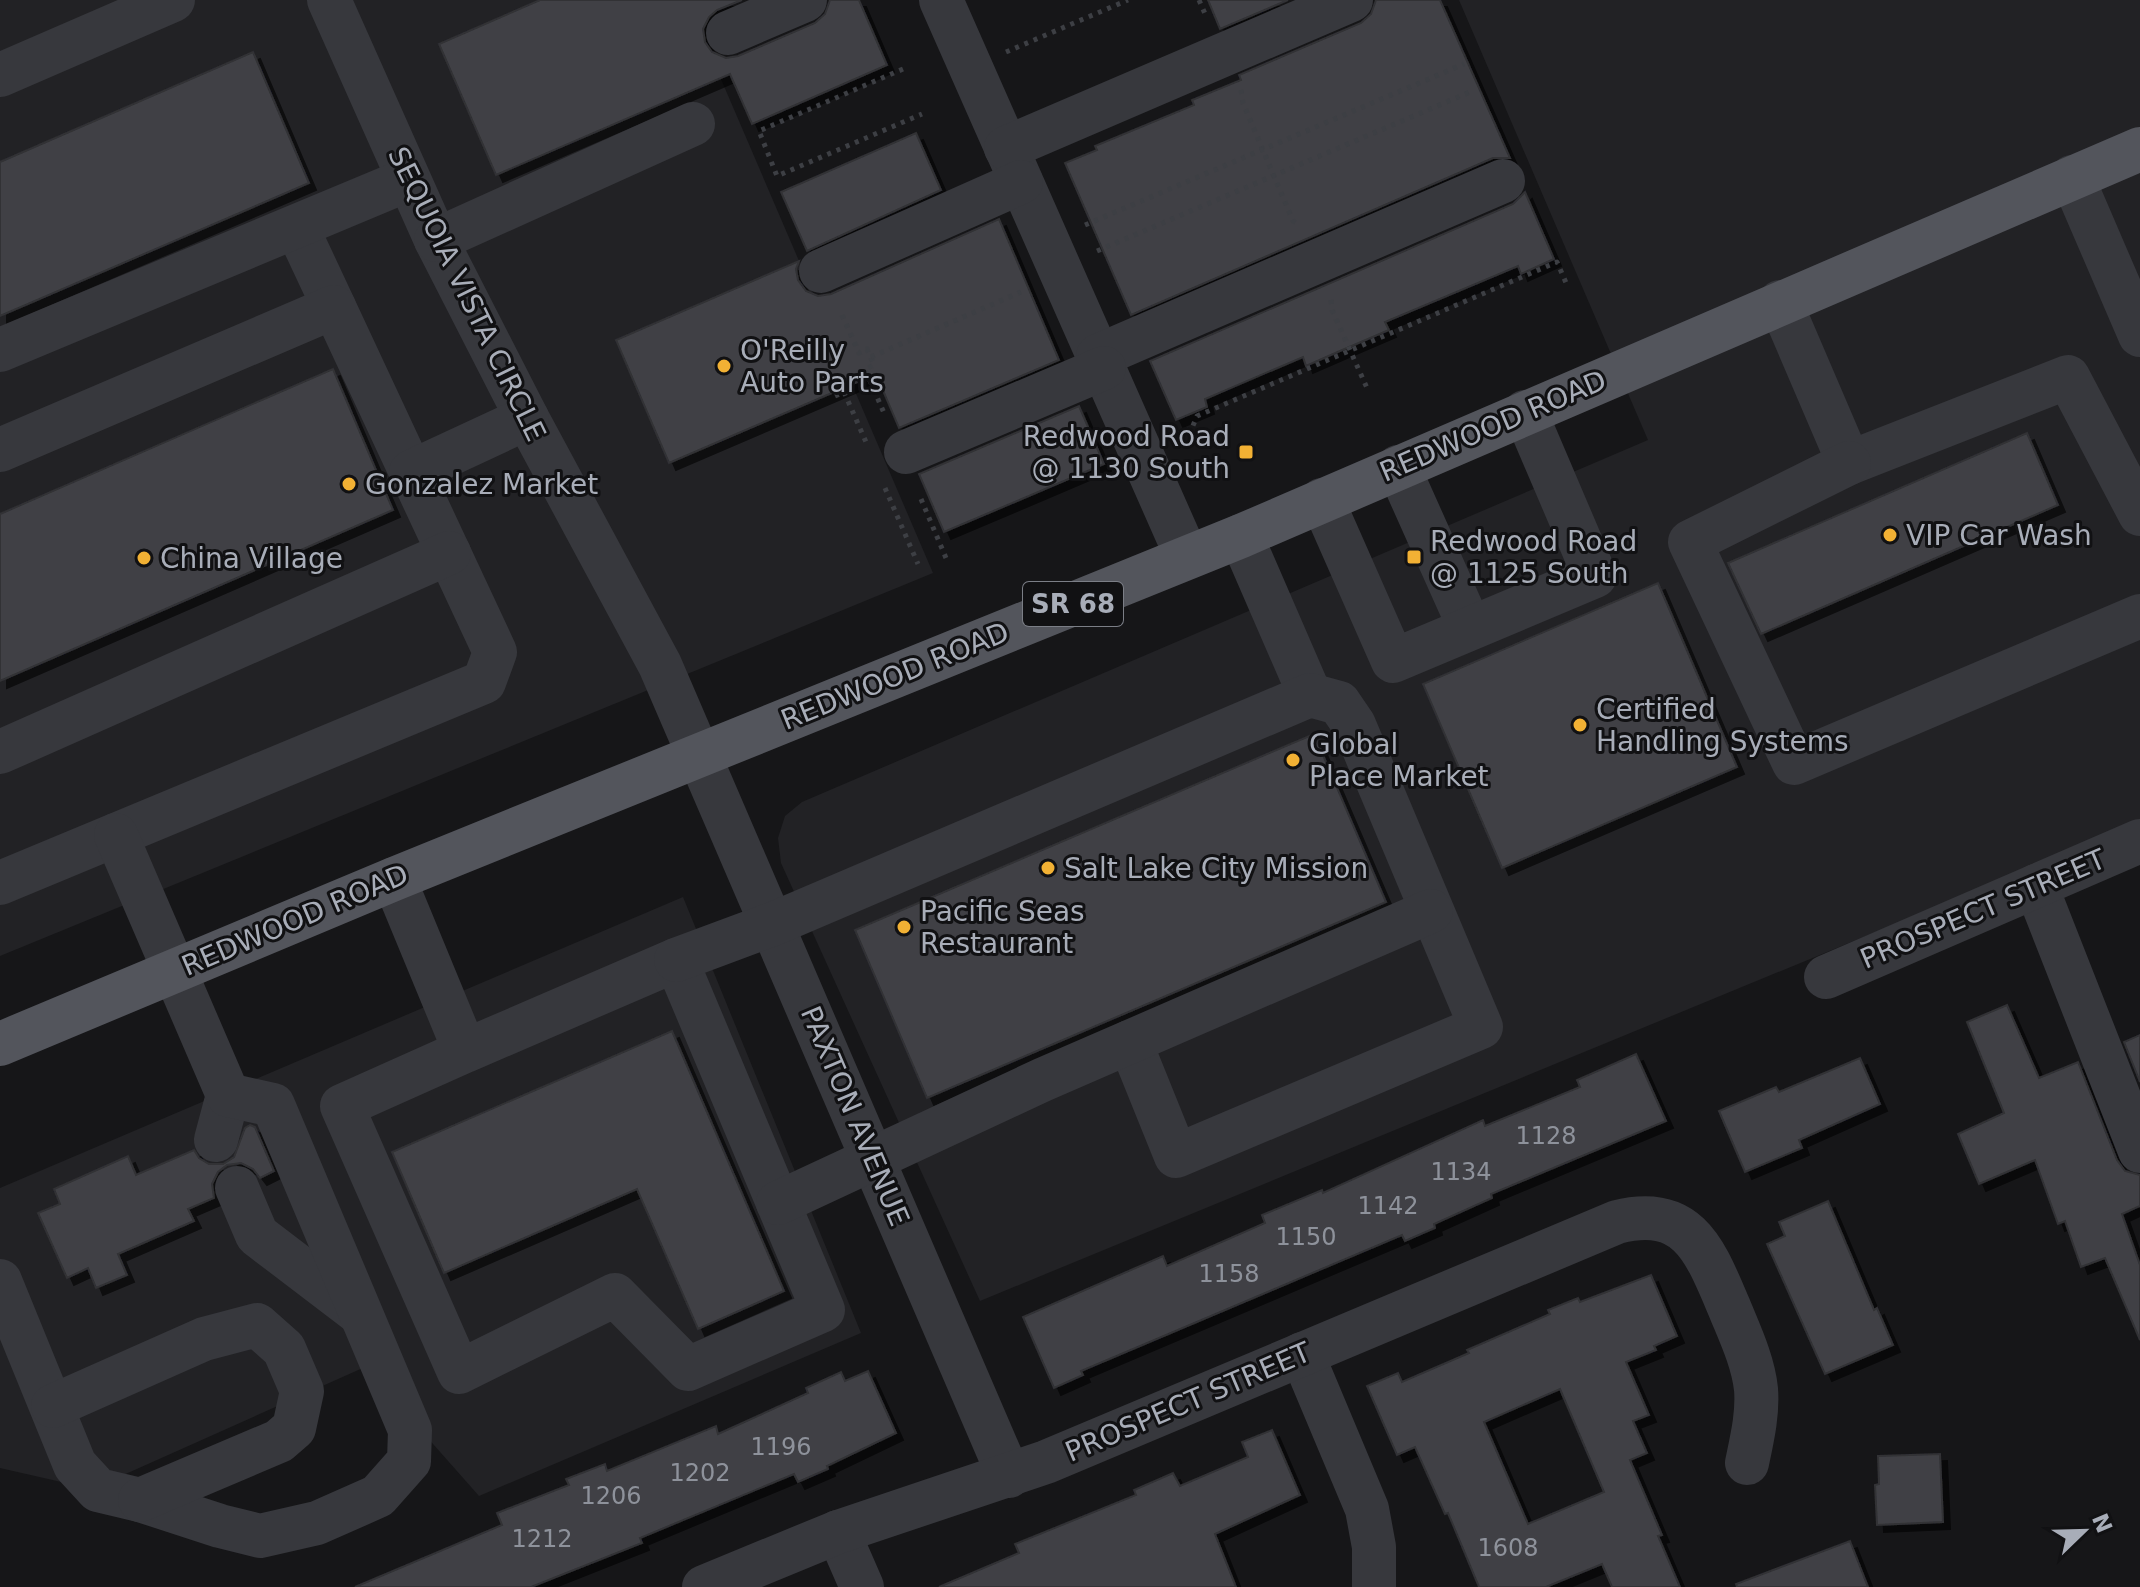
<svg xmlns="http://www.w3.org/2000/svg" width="2140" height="1587" font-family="'DejaVu Sans',sans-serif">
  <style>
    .built { fill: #222225 }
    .building { fill: #404145; stroke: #303034; stroke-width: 2; fill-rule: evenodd; filter: url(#shadow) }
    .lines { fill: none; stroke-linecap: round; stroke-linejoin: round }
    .path { stroke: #3d3f44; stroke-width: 5; stroke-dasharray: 4 6; stroke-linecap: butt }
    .minor { stroke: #37383d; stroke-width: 44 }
    .major { stroke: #53555c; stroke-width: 44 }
    .poi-dot { fill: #f2b134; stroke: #111113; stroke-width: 3 }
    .labels { text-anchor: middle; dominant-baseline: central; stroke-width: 6; stroke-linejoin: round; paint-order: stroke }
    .number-label { font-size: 24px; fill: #8e929b }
    .shield { fill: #111113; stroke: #7b7e86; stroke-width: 2 }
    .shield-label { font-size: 26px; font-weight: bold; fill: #a8adb8 }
    .street-label { font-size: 28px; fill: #a8adb8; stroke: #111113 }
    .poi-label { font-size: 28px; fill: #a8adb8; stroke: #111113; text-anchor: start }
  </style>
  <defs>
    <filter id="shadow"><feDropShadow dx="7" dy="7" stdDeviation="0" flood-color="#0009"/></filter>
  </defs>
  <rect width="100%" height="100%" fill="#161618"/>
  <!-- built -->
  <g class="built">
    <path d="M 0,0 L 687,0 L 933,573 L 0,956 Z"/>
    <path d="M 1459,0 L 2140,0 L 2140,823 L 980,1301 L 781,863 L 778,838 L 785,816 L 802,802 L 1648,440 Z"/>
    <path d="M 683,897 L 861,1333 L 479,1496 L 365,1367 L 92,1489 L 0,1468 L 0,1188 Z"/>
  </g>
  <!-- building -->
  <g class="building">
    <path d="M 540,0 L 742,0 L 717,10 L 709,17 L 703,29 L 705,42 L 712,52 L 726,58 L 738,56 L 815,23 L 825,14 L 830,0 L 859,0 L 887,65 L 752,124 L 730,74 L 496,175 L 439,44 Z"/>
    <path d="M 1208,0 L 1288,0 L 1220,29 Z"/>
    <path d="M 1376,0 L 1440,0 L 1510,158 L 1493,158 L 1131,315 L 1065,163 L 1097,150 L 1095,146 L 1194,105 L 1192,100 L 1241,80 L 1239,75 L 1361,23 L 1371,14 Z"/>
    <path d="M 253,52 L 309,183 L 0,316 L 0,162 Z"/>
    <path d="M 916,133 L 941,190 L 807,251 L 781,192 Z"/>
    <path d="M 1525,192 L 1554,259 L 1521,274 L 1518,266 L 1385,322 L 1389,330 L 1340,351 L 1306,366 L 1303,357 L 1205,399 L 1207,407 L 1176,420 L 1150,361 L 1513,204 Z"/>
    <path d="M 999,219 L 1059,360 L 899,428 L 876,374 L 669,463 L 616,340 L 799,261 L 796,269 L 798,280 L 806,291 L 818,296 L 831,294 Z"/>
    <path d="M 333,369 L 393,510 L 0,681 L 0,514 Z"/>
    <path d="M 1079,406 L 1104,464 L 944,532 L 919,474 Z"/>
    <path d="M 2027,433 L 2058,505 L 1761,634 L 1728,563 Z"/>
    <path d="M 1658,583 L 1737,767 L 1502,868 L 1423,684 Z"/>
    <path d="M 1314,734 L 1386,902 L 927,1098 L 855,930 Z"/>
    <path d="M 2007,1005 L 2039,1078 L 2078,1062 L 2117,1160 L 2125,1171 L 2140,1175 L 2140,1206 L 2122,1214 L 2140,1265 L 2140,1340 L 2105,1258 L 2081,1267 L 2065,1221 L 2058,1224 L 2035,1160 L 1979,1184 L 1958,1134 L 2004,1113 L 1967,1022 Z"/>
    <path d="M 672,1031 L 784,1291 L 698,1329 L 637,1189 L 444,1273 L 392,1152 Z"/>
    <path d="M 2140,1035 L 2140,1082 L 2124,1042 Z"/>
    <path d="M 1636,1054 L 1666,1121 L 1491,1194 L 1492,1198 L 1434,1224 L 1435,1228 L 1405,1241 L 1402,1235 L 1081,1371 L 1083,1375 L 1054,1388 L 1023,1317 L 1163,1256 L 1167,1266 L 1265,1223 L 1262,1215 L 1322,1190 L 1323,1193 L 1483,1120 L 1485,1126 L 1580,1087 L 1577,1080 Z"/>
    <path d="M 1860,1058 L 1880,1104 L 1799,1140 L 1802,1148 L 1745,1172 L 1719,1111 L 1776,1087 L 1779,1092 Z"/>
    <path d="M 250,1125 L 255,1127 L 274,1171 L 260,1178 L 253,1169 L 241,1163 L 227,1165 L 218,1172 L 212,1184 L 214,1198 L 188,1209 L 194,1221 L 118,1254 L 127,1275 L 96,1288 L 88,1268 L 67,1278 L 38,1213 L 60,1204 L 54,1189 L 128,1156 L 136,1175 L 194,1150 L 199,1158 L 209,1164 L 223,1164 L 234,1157 L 245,1128 Z"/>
    <path d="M 1828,1201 L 1874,1310 L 1877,1308 L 1893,1345 L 1825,1374 L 1767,1244 L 1785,1236 L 1779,1222 Z"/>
    <path d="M 1651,1275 L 1677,1336 L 1654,1346 L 1656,1350 L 1626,1362 L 1649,1415 L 1633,1421 L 1647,1453 L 1630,1460 L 1662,1535 L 1658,1536 L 1680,1587 L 1612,1587 L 1602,1564 L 1546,1587 L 1479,1587 L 1448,1513 L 1445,1514 L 1415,1447 L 1397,1455 L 1367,1386 L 1398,1373 L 1402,1382 L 1469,1353 L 1467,1350 L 1550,1314 L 1548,1310 L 1578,1298 L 1580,1302 ZM 1560,1389 L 1604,1492 L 1528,1524 L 1484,1422 Z"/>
    <path d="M 868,1371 L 896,1433 L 827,1466 L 828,1469 L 798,1482 L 794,1474 L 640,1538 L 642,1543 L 531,1587 L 355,1587 L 502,1525 L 497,1513 L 569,1485 L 566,1479 L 605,1464 L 607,1471 L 716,1426 L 718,1434 L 808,1393 L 806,1388 L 841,1372 L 845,1381 Z"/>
    <path d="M 1272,1430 L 1300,1495 L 1215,1534 L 1236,1587 L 939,1587 L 1019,1553 L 1015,1544 L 1136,1495 L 1134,1490 L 1173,1473 L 1180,1486 L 1248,1457 L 1242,1442 Z"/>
    <path d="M 1940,1454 L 1943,1522 L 1877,1525 L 1875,1485 L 1879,1484 L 1878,1456 Z"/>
    <path d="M 1850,1541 L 1868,1587 L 1737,1587 L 1736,1584 Z"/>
  </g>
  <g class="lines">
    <!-- path -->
    <g class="path">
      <path d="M 1199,0 L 1206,16"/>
      <path d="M 1006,52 L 1128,0"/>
      <path d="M 903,69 L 759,131 L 777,176 L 922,114"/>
      <path d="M 1241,90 L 1243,103 L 1293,221 L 1300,225"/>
      <path d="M 1085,225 L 1464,64"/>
      <path d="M 1097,251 L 1470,92"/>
      <path d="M 1331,300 L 1332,310 L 1367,388"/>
      <path d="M 842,315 L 859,353 L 867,349 L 874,365 L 865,369 L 884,413"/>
      <path d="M 871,357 L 1021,292"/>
      <path d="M 835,396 L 844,392 L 866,442"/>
      <path d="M 1176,435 L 1192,428 L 1197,416 L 1557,262 L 1567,285"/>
      <path d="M 885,488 L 918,564"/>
      <path d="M 921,499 L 946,558"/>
    </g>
    <!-- minor -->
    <g class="minor">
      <path d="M 329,0 L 436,240 L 527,418 L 660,665 L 1009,1476"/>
      <path d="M 941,0 L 1187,557"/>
      <path d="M 728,33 L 805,0"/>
      <path d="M 0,75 L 173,0"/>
      <path d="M 1006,148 L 1351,0"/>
      <path d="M 2072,177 L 2140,335"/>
      <path d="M 297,228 L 334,307"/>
      <path d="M 436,240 L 693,124"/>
      <path d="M 821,271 L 1021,182"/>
      <path d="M 1780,302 L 1849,463 L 2068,377 L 2140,514"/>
      <path d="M 0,350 L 407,180"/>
      <path d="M 1098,356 L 1503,181"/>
      <path d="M 0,450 L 334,307 L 495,652 L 484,682 L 0,883"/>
      <path d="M 906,452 L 1104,368"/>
      <path d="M 1849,463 L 1690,542 L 1794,763 L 2140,616"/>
      <path d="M 1398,467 L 1470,628"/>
      <path d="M 411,472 L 527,418"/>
      <path d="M 1322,500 L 1393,661 L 1595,576 L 1525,412"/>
      <path d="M 1241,536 L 1310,695"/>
      <path d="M 0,752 L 449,553"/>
      <path d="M 394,879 L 465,1051 L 342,1106 L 459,1372 L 615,1295 L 688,1369 L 823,1310 L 676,960 L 465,1051"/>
      <path d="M 2036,886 L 2140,1151"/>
      <path d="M 676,960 L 773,924 L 1310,695 L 1339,703 L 1354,725 L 1481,1027 L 1176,1156 L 1130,1042"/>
      <path d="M 1826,977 L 2140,841"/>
      <path d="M 216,1140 L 228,1095"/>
      <path d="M 237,1188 L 257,1235 L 358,1312"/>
      <path d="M 778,1203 L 1042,1080 L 1431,911"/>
      <path d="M 0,1281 L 75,1465 L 98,1490 L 140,1500 L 220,1526 L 260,1536 L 317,1523 L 378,1496 L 409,1461 L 410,1430 L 273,1105 L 228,1095 L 116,835"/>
      <path d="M 1302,1354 L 1367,1509 L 1374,1547 L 1374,1587"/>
      <path d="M 53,1406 L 204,1339 L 257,1325 L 284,1349 L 302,1391 L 294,1428 L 279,1441 L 140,1500"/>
      <path d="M 838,1532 L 862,1587"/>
      <path d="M 704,1587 L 838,1532 L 1046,1462 L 1617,1222 C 1689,1204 1705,1251 1729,1307 C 1740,1334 1753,1361 1756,1389 C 1758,1414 1752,1439 1747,1463"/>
    </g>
    <!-- major -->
    <path class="major" d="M 0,1044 L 394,879 L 1241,536 L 2140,149"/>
  </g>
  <!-- markers -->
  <g class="poi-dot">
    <circle cx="724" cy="366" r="8"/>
    <rect x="1238" y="444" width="16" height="16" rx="4"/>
    <circle cx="349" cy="484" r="8"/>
    <circle cx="1890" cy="535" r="8"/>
    <rect x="1406" y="549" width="16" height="16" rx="4"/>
    <circle cx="144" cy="558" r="8"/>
    <circle cx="1580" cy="725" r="8"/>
    <circle cx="1293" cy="760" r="8"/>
    <circle cx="1048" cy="868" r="8"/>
    <circle cx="904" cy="927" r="8"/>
  </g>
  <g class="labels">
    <!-- number labels -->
    <g class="number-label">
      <text x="1546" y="1136">1128</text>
      <text x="1461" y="1172">1134</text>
      <text x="1388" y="1206">1142</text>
      <text x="1306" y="1237">1150</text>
      <text x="1229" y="1274">1158</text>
      <text x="781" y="1447">1196</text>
      <text x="700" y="1473">1202</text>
      <text x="611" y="1496">1206</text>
      <text x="542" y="1539">1212</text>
      <text x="1508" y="1548">1608</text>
    </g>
    <!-- shield labels -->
    <rect class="shield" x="1023" y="582" width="100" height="44" rx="6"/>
    <g class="shield-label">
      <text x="1073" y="604">SR 68</text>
    </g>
    <!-- street labels -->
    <g class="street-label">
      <text transform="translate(467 294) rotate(64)">SEQUOIA VISTA CIRCLE</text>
      <text transform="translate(1493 426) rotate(-23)">REDWOOD ROAD</text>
      <text transform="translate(895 676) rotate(-22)">REDWOOD ROAD</text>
      <text transform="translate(1983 909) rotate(-23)">PROSPECT STREET</text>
      <text transform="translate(295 920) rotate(-23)">REDWOOD ROAD</text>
      <text transform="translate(855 1116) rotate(67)">PAXTON AVENUE</text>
      <text transform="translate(1188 1402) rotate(-23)">PROSPECT STREET</text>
    </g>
    <!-- poi labels -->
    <g class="poi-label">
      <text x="740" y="350">O'Reilly<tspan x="740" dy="32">Auto Parts</tspan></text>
      <text x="1230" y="436" text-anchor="end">Redwood Road<tspan x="1230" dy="32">@ 1130 South</tspan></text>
      <text x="365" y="484">Gonzalez Market</text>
      <text x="1906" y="535">VIP Car Wash</text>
      <text x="1430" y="541">Redwood Road<tspan x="1430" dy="32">@ 1125 South</tspan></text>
      <text x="160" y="558">China Village</text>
      <text x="1596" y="709">Certified<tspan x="1596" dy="32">Handling Systems</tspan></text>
      <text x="1309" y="744">Global<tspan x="1309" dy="32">Place Market</tspan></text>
      <text x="1064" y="868">Salt Lake City Mission</text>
      <text x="920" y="911">Pacific Seas<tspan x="920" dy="32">Restaurant</tspan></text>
    </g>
  </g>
  <!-- north arrow -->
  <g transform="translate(2084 1531) rotate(67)" stroke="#111113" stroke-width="6" paint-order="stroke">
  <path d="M0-6L14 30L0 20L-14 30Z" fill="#a8adb8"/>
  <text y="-12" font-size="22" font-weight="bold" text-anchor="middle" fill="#a8adb8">N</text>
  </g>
</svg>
